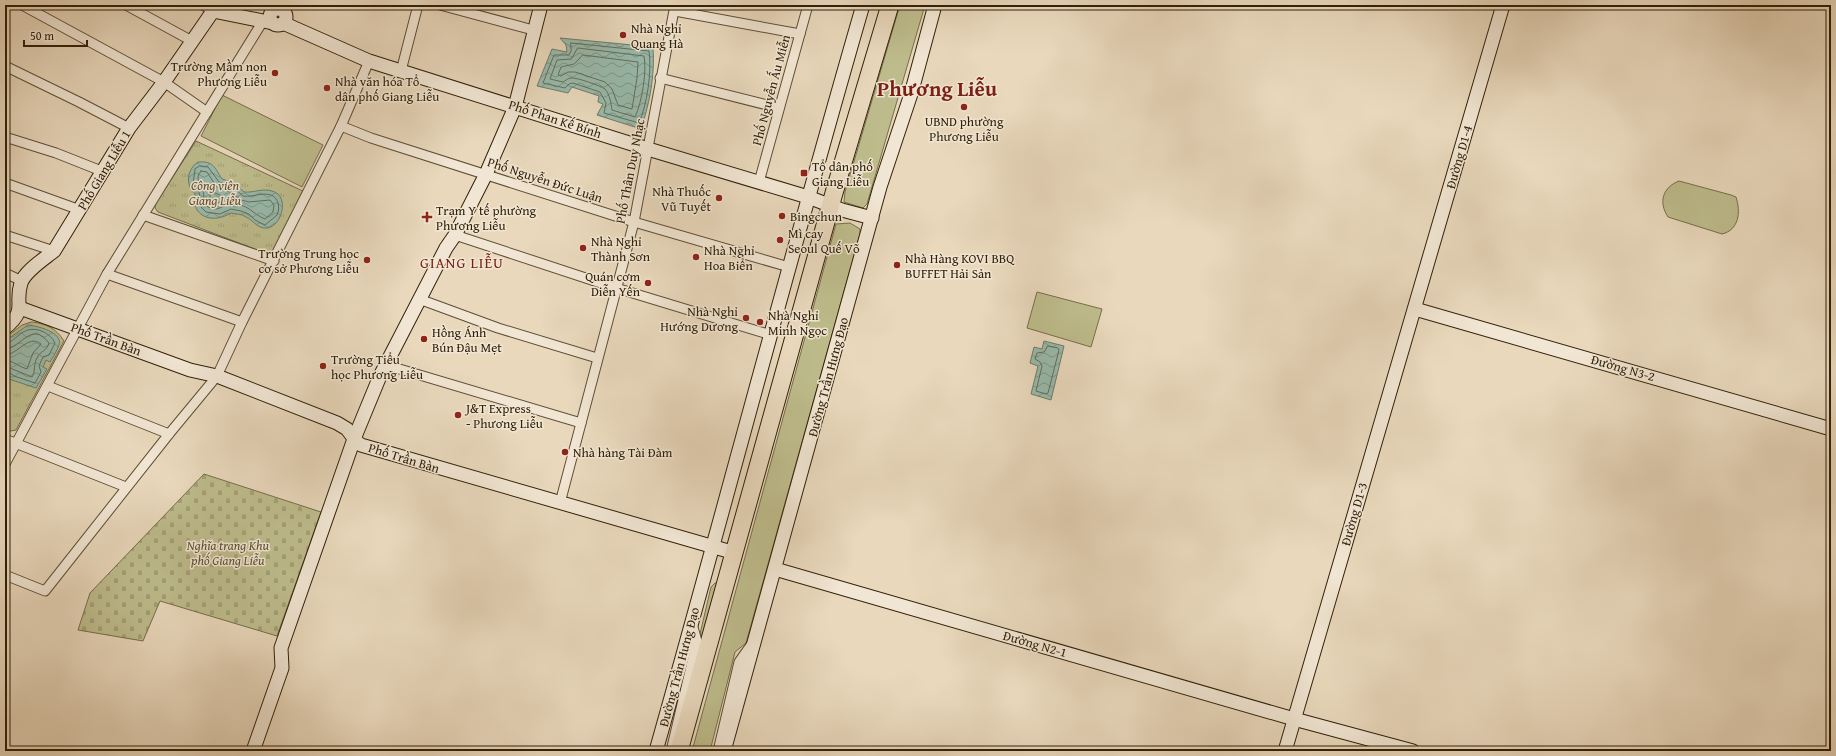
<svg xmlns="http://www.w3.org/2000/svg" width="1836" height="756" font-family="'Gentium Book Plus',serif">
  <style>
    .grass { fill: #bebc8c; stroke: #776e4a }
    .cemetery { fill: url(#cemetery-stones); stroke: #776e4a }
    .park { fill: url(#park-tufts); stroke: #776e4a }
    .water { fill: url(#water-waves); stroke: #6e7c6b }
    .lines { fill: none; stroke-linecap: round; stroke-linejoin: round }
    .shore { stroke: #646d5a; stroke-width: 1 }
    .street-casing { stroke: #5e4e36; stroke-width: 11 }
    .secondary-casing { stroke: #302009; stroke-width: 15 }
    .highway-casing { stroke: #302009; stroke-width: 19 }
    .street { stroke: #f1e6d3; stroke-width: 9 }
    .secondary { stroke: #f1e6d3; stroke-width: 13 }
    .highway { stroke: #e9d8bc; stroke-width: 17 }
    .poi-dot { fill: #8f2418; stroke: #f1e6d3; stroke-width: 1.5 }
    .labels { text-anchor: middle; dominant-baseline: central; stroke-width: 3; stroke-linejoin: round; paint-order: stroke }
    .poi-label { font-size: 13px; fill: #302009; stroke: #f1e6d3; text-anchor: start }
    .street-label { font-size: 13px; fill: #302009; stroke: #f1e6d3 }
    .park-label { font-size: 13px; font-style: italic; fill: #5b4f30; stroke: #f1e6d3 }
    .quarter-label { font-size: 15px; letter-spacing: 1px; fill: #7a1f14; stroke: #f1e6d3 }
    .town-label { font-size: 21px; font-weight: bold; fill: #7a1f14; stroke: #f1e6d3 }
  </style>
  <defs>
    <pattern id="cemetery-stones" width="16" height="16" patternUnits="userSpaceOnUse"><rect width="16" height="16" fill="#bebc8c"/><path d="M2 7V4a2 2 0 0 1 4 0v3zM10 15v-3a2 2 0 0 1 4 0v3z" fill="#a4a177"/></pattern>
    <pattern id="park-tufts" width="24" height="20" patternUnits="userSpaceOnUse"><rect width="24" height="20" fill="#bebc8c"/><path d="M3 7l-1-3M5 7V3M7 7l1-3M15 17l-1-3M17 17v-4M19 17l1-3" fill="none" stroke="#a4a177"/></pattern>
    <pattern id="water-waves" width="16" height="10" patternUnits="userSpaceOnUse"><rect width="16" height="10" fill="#98baac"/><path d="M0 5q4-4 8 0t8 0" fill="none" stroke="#7c978a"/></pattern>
  </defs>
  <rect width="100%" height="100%" fill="#e9d8bc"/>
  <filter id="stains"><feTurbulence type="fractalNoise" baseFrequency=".005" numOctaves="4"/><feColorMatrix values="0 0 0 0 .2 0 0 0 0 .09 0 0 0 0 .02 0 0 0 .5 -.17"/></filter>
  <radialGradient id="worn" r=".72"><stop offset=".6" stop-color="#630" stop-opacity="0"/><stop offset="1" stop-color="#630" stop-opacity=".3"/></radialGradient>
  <!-- grass -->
  <g class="grass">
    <path d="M 900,5 L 925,5 L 867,204 L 863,208 L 844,202 L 845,192 Z"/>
    <path d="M 222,95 L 323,145 L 302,187 L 201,136 Z"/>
    <path d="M 1679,181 L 1731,195 L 1736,197 C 1741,212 1739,230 1722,234 L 1668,217 C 1658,202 1663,187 1679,181 Z"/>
    <path d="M 850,223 L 860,229 L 860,234 L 746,643 L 735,652 L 710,751 L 692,751 L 836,224 Z"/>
    <path d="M 1037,292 L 1102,309 L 1091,347 L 1027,328 Z"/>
    <path d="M 715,583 L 719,583 L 704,634 L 700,634 L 711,587 Z"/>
  </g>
  <!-- cemetery -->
  <path class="cemetery" d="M 204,474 L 321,512 L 277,636 L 160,601 L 143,641 L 78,630 L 90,593 Z"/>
  <!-- park -->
  <g class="park">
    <path d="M 196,141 L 303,191 L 274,251 L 270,254 L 265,253 L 158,212 L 155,208 L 156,203 Z"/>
    <path d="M 31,322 C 45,323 56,328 64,341 L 16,430 L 5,432 L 5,338 L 22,325 Z"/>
  </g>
  <!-- water -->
  <g class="water">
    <path d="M 560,38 L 653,47 C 655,75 650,102 641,129 L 597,115 L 603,104 L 598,102 L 599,96 L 572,87 L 568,93 L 537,86 L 552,49 L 567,52 L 566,45 Z"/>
    <path d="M 198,162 C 214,161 214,167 222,179 L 234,183 L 244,192 C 253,193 263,188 272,191 C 292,196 280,231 264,228 C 256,227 253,220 246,217 C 242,214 236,214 231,213 C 221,219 206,222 197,210 C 194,205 196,200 195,194 C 194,192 191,190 190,187 C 186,178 190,167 198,162 Z"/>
    <path d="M 28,325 C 37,326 63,332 59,345 C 57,351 53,357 50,362 L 46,360 L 43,367 L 47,369 L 36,388 L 9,379 L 9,376 L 5,375 L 5,341 Z"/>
    <path d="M 1044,341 L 1064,346 L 1051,400 L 1031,394 L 1038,366 L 1030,363 L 1034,347 L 1042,349 Z"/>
  </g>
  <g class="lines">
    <!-- shore -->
    <g class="shore">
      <path d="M 571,43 L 649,51 C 652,71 647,105 639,123 L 604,113 L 606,103 L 600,92 L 573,83 L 569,84 L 565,88 L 543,83 L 554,55 L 569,55 L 571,51 Z"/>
      <path d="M 578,48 L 644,56 C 647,71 642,102 635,117 L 612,110 C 611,103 610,95 605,89 C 601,86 576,77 571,78 C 568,78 565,81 563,82 L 550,79 L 557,60 L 571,59 Z"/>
      <path d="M 583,55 L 638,62 L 637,78 L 632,109 L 618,105 L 612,89 L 605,82 L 575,72 L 568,72 L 561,76 L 558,75 L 561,67 L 574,64 Z"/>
      <path d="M 200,166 L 208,167 L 219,182 L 233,187 L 243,196 C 254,198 273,187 278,203 C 279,207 279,211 277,215 L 265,225 L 255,220 L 249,214 L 241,211 L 231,209 L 220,214 L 206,212 L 201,207 L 199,192 L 193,184 L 195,169 Z"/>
      <path d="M 201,171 L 207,172 L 216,186 L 230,192 L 241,200 L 249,202 L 270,200 L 274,205 L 273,212 L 265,219 C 252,214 248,203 231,204 C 223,204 218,213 208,207 C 201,203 205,196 203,190 C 201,183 194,179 201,171 Z"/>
      <path d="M 211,191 L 224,197 L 224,199 L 218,203 L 211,202 L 210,197 Z"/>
      <path d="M 5,344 L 9,343 C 15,339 21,332 28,330 C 38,327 51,334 55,343 L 49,355 L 43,357 L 39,366 L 41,372 L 35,383 L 14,376 L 10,373 L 5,371"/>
      <path d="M 1048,346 L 1058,348 L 1059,350 L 1048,393 L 1046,394 L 1036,391 L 1042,366 L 1040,362 L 1035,359 L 1037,353 L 1044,352 Z"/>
      <path d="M 5,349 C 22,348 31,320 49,343 C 47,351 40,351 37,358 C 33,365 36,371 32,377 L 5,366"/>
      <path d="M 5,355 C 19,354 28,334 41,344 L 33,353 L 27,369 C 19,367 14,361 5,360"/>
    </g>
    <!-- street casing -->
    <g class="street-casing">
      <g id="street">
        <path d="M 22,5 L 164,82 L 207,112"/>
        <path d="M 126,5 L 192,41"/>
        <path d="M 203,5 L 213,11"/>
        <path d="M 440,5 L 533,30"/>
        <path d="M 675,11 L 800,34"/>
        <path d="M 5,66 L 79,102 L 129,128"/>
        <path d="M 401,71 L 418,5"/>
        <path d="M 660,78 L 779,108"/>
        <path d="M 341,126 L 371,138 L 634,222 L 789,267"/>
        <path d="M 5,137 L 56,153 L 104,172"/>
        <path d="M 759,182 L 808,5"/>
        <path d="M 5,183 L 80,210"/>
        <path d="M 143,215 L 274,261"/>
        <path d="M 5,235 L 54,251"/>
        <path d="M 455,235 L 616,288 L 771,335"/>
        <path d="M 5,273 L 22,281"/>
        <path d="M 107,274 L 242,322"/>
        <path d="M 419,299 L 498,328 L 597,358"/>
        <path d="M 386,365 L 581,423"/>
        <path d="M 48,386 L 169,434"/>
        <path d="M 5,439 L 126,487"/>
        <path d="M 5,464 L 107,274 L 263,21"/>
        <path d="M 560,503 L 634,222 L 675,5"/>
        <path d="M 5,575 L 45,591 L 169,434 L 217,376 L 242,322 L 341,126 L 369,61"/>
        <path d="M 671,751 L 697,641 L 692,624"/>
        <path d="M 718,751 L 739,662 L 751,645"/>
      </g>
    </g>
    <!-- secondary casing -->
    <g class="secondary-casing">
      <g id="secondary">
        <circle cx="278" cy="17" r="8"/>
        <path d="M 283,23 L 369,61 L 648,149 L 808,197 L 842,210 L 872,218"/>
        <path d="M 20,308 L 190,370 L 217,376 L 337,423 L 347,429 L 356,441 L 361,445 L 735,553"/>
        <path d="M 1415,309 L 1831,429"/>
        <path d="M 5,328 C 28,309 14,305 21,283 C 25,271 44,259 54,251 L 129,128 L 164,82 L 213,11 L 273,23"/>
        <path d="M 775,569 L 1294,719 L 1413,751"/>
        <path d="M 253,751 L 282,668 L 281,648 L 354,439 L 380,376 L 446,248 L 455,235 L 486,174 L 515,107 L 541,5"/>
        <path d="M 656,751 C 726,503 791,253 863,5"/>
        <path d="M 724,751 L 880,187 L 911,94 L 935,5"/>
        <path d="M 1285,751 L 1503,5"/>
      </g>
    </g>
    <!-- highway casing -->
    <g class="highway-casing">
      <path id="highway" d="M 679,751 L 834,193 L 890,5"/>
    </g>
    <!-- street -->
    <use href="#street" class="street"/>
    <!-- secondary -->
    <use href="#secondary" class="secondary"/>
    <!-- highway -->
    <use href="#highway" class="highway"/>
  </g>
  <!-- markers -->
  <g class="poi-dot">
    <circle cx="623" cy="35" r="4"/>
    <circle cx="275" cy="73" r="4"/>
    <circle cx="327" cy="88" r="4"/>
    <circle cx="964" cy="107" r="4"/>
    <rect x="800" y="169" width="8" height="8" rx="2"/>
    <circle cx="719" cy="198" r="4"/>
    <circle cx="782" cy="216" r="4"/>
    <path d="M425 211h4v4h4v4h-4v4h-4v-4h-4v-4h4z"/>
    <circle cx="780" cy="240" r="4"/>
    <circle cx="583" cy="248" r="4"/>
    <circle cx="696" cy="257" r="4"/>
    <circle cx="367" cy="260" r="4"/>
    <circle cx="897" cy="265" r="4"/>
    <circle cx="648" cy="283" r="4"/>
    <circle cx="746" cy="318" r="4"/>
    <circle cx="760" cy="322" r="4"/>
    <circle cx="424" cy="339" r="4"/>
    <circle cx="323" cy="366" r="4"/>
    <circle cx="458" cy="415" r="4"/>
    <circle cx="565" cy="452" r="4"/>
  </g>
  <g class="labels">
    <!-- poi labels -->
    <g class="poi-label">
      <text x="631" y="28">Nhà Nghỉ<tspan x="631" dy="15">Quang Hà</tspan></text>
      <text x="267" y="66" text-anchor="end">Trường Mầm non<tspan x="267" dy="15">Phương Liễu</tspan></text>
      <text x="335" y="81">Nhà văn hóa Tổ<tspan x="335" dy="15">dân phố Giang Liễu</tspan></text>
      <text x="964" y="121" text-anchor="middle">UBND phường<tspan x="964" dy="15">Phương Liễu</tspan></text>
      <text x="812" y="166">Tổ dân phố<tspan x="812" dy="15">Giang Liễu</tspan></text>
      <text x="711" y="191" text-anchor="end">Nhà Thuốc<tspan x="711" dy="15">Vũ Tuyết</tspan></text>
      <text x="436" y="210">Trạm Y tế phường<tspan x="436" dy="15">Phương Liễu</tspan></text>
      <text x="790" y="216">Bingchun</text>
      <text x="788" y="233">Mì cay<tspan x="788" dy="15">Seoul Quế Võ</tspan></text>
      <text x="591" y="241">Nhà Nghỉ<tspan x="591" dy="15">Thành Sơn</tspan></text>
      <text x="704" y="250">Nhà Nghỉ<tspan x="704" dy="15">Hoa Biển</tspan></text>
      <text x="359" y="253" text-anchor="end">Trường Trung học<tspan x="359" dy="15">cơ sở Phương Liễu</tspan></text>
      <text x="905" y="258">Nhà Hàng KOVI BBQ<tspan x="905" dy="15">BUFFET Hải Sản</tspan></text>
      <text x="640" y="276" text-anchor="end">Quán cơm<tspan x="640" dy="15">Diễn Yến</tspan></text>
      <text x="738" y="311" text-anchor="end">Nhà Nghỉ<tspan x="738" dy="15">Hướng Dương</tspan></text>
      <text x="768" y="315">Nhà Nghỉ<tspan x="768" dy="15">Minh Ngọc</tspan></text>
      <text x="432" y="332">Hồng Ánh<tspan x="432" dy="15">Bún Đậu Mẹt</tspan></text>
      <text x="331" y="359">Trường Tiểu<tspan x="331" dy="15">học Phương Liễu</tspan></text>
      <text x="466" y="408">J&amp;T Express<tspan x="466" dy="15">- Phương Liễu</tspan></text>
      <text x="573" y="452">Nhà hàng Tài Đàm</text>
    </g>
    <!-- street labels -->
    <g class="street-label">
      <text transform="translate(771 90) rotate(-75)">Phố Nguyễn Ấu Miễn</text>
      <text transform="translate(555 119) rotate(18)">Phố Phan Kế Bính</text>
      <text transform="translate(1459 157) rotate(-74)">Đường D1-4</text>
      <text transform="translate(104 170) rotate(-59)">Phố Giang Liễu 1</text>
      <text transform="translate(630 171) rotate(-79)">Phố Thân Duy Nhạc</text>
      <text transform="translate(545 180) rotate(18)">Phố Nguyễn Đức Luận</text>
      <text transform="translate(106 339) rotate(20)">Phố Trần Bàn</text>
      <text transform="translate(1623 368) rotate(16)">Đường N3-2</text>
      <text transform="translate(828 377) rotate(-75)">Đường Trần Hưng Đạo</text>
      <text transform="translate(404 458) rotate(17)">Phố Trần Bàn</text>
      <text transform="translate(1354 514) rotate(-74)">Đường D1-3</text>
      <text transform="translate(1035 644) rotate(16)">Đường N2-1</text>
      <text transform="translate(679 667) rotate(-75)">Đường Trần Hưng Đạo</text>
    </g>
    <!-- park labels -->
    <g class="park-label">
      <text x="215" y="185">Công viên<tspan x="215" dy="15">Giang Liễu</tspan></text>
      <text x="228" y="545">Nghĩa trang Khu<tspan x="228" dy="15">phố Giang Liễu</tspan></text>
    </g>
    <!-- quarter labels -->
    <g class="quarter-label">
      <text x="462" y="262">GIANG LIỄU</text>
    </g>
    <!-- town labels -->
    <g class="town-label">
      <text x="937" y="88">Phương Liễu</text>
    </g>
  </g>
  <!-- margin -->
  <rect width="1836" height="756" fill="none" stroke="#e9d8bc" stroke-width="20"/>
  <rect x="6" y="6" width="1824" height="744" fill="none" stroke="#302009" stroke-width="2"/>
  <rect x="10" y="10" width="1816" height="736" fill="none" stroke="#302009"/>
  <!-- scale -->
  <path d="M24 40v6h63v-6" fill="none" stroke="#302009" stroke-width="2"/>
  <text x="30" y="40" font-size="12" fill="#302009" stroke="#f1e6d3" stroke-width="3" paint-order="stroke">50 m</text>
  <rect width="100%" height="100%" filter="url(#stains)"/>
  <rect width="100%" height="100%" fill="url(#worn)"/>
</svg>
